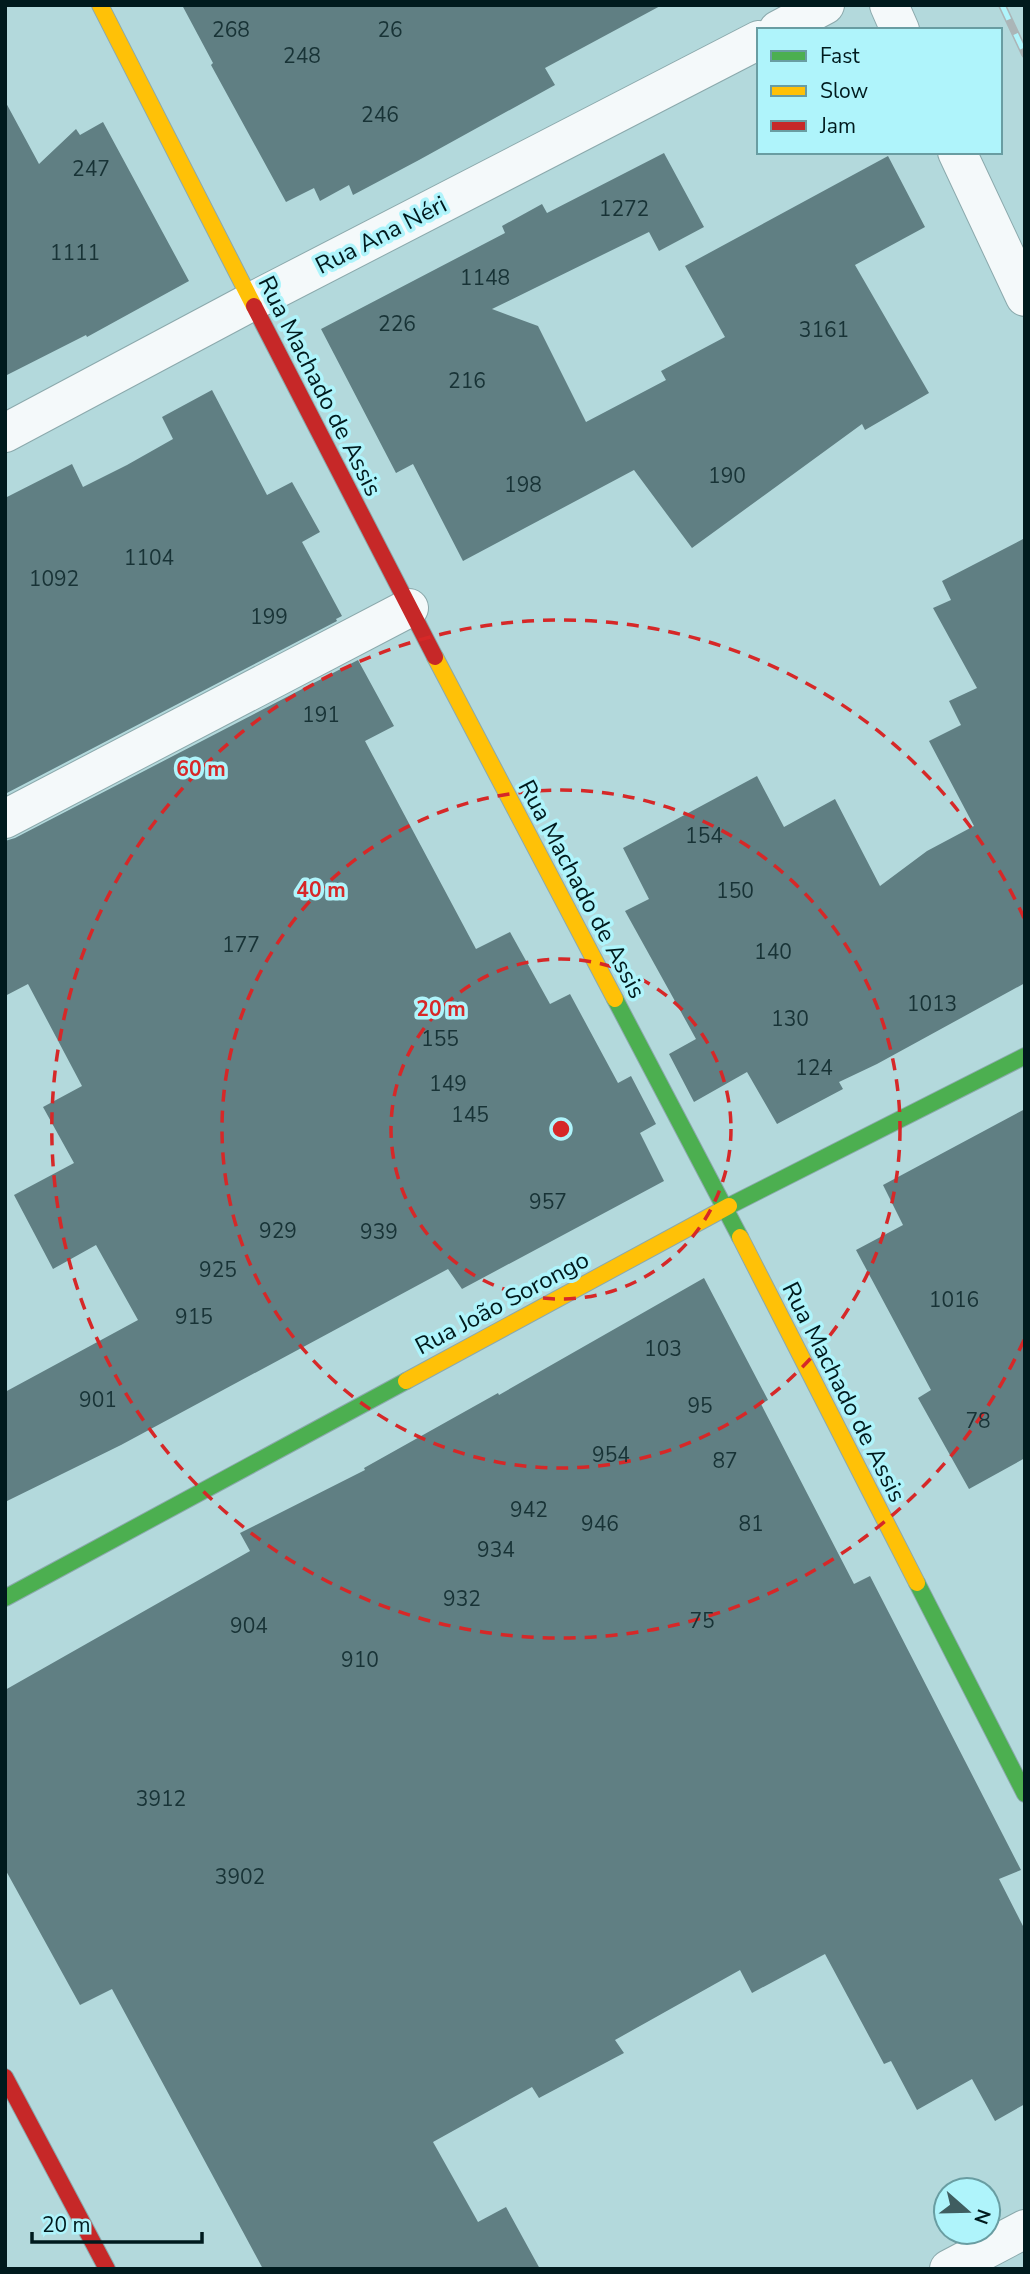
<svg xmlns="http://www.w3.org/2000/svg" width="1030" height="2274" font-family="'Nunito Sans',sans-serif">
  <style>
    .building { fill: #607f83 }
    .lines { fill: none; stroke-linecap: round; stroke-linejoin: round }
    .street-casing { stroke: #8ba9ac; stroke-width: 40 }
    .fast-casing { stroke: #8ba9ac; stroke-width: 18 }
    .slow-casing { stroke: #8ba9ac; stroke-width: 18 }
    .jam-casing { stroke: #8ba9ac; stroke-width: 18 }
    .street { stroke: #f4f9fa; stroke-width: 38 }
    .fast { stroke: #4caf50; stroke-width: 16 }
    .slow { stroke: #ffc107; stroke-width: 16 }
    .jam { stroke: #c62828; stroke-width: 16 }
    .rail-casing { stroke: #abb5b7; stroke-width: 8 }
    .rail { stroke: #aff4fb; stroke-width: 5; stroke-dasharray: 16; stroke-linecap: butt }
    .ring { fill: none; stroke: #d62828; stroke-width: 3.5; stroke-dasharray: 12 9 }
    .labels { text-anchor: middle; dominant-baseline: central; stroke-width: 7; stroke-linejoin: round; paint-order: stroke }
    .number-label { font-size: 21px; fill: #183336 }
    .street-label { font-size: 24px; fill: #001a1d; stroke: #aff4fb }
    .centre { fill: #d62828; stroke: #aff4fb; stroke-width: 3.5 }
    .ring-label { font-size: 21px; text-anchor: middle; font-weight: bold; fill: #d62828; stroke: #aff4fb; stroke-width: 7; stroke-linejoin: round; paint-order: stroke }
  </style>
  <rect width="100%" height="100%" fill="#b3d9dc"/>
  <!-- building -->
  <g class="building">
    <path d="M 182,5 L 662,5 L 545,68 L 555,85 L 419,160 L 353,195 L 349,185 L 320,201 L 314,188 L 286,202 L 211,65 L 213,63 Z"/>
    <path d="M 5,101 L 39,164 L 76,129 L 80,135 L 103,122 L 189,281 L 87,337 L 86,335 L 5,376 Z"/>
    <path d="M 664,153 L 704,227 L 659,251 L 649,232 L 492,309 L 538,326 L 586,422 L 666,380 L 661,371 L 725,337 L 685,266 L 888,156 L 925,227 L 855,265 L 929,393 L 865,430 L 862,424 L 692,548 L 634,470 L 463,561 L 413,464 L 396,473 L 321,329 L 505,233 L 502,226 L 542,204 L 547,213 Z"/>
    <path d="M 212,390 L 267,495 L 292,482 L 320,532 L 302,542 L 342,616 L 336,619 L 337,621 L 5,794 L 5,498 L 72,464 L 83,487 L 127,465 L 173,439 L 162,417 Z"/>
    <path d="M 1025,538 L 1025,983 L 877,1064 L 839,1082 L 843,1089 L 777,1124 L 747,1072 L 694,1102 L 669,1054 L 696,1039 L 625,911 L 649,899 L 623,848 L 757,776 L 784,827 L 835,799 L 880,886 L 927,851 L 974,826 L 929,741 L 961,725 L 949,701 L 977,688 L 933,608 L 951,600 L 942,581 Z"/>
    <path d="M 358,660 L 394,726 L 365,741 L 476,949 L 510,932 L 550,1004 L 570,994 L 618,1083 L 631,1076 L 656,1124 L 640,1133 L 664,1181 L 462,1289 L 448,1269 L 121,1445 L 5,1502 L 5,1392 L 138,1320 L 96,1245 L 53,1269 L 14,1195 L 74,1163 L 43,1107 L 82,1086 L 28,984 L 5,996 L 5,841 L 15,838 Z"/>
    <path d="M 1025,1109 L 1025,1458 L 969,1489 L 918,1398 L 931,1390 L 856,1250 L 903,1225 L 883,1185 Z"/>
    <path d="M 704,1278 L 768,1400 L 761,1404 L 854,1584 L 870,1576 L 1021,1870 L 999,1879 L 1025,1930 L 1025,2104 L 995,2121 L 972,2079 L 917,2110 L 891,2061 L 884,2064 L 825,1954 L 752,1993 L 740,1970 L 615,2040 L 624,2053 L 539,2098 L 532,2087 L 433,2142 L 478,2222 L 506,2207 L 540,2269 L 263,2269 L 112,1989 L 80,2005 L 5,1869 L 5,1690 L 250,1551 L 240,1533 L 365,1470 L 364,1468 L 498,1393 L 499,1395 Z"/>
  </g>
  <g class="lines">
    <!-- street casing -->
    <g class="street-casing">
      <g id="street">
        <path d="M 889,5 L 900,30"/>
        <path d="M 778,30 L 825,5"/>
        <path d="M 957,152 L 1025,297"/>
        <path d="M 5,433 L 251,302 L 759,40"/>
        <path d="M 5,819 L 409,608"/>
        <path d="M 949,2269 L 1025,2229"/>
      </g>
    </g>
    <!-- fast casing -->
    <g class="fast-casing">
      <g id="fast">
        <path d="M 615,999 L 740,1237"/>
        <path d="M 729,1206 L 1025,1056"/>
        <path d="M 917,1583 L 1025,1794"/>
        <path d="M 5,1598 L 406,1381"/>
      </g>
    </g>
    <!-- slow casing -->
    <g class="slow-casing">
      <g id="slow">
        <path d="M 100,5 L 254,306"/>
        <path d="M 435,657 L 615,999"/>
        <path d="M 740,1237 L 917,1583"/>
        <path d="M 406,1381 L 729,1206"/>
      </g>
    </g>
    <!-- jam casing -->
    <g class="jam-casing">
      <g id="jam">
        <path d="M 254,306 L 435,657"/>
        <path d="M 5,2077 L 107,2269"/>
      </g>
    </g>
    <!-- street -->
    <use href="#street" class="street"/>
    <!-- fast -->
    <use href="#fast" class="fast"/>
    <!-- slow -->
    <use href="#slow" class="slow"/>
    <!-- jam -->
    <use href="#jam" class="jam"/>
    <!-- rail casing -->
    <g class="rail-casing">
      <path id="rail" d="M 1002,5 L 1025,54"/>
    </g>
    <!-- rail -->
    <use href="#rail" class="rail"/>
  </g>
  <!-- distance rings -->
  <g class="ring">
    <circle cx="561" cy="1129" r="170"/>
    <circle cx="561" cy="1129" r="339"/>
    <path d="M1024 1340A509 509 0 1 1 1024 918"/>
  </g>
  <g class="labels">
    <!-- number labels -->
    <g class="number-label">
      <text x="231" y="30">268</text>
      <text x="390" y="30">26</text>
      <text x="302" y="56">248</text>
      <text x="380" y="115">246</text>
      <text x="91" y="169">247</text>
      <text x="624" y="209">1272</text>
      <text x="75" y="253">1111</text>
      <text x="485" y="278">1148</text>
      <text x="397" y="324">226</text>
      <text x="824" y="330">3161</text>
      <text x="467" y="381">216</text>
      <text x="727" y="476">190</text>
      <text x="523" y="485">198</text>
      <text x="149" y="558">1104</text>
      <text x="54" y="579">1092</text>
      <text x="269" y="617">199</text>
      <text x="321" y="715">191</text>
      <text x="704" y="836">154</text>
      <text x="735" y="891">150</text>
      <text x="241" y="945">177</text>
      <text x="773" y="952">140</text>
      <text x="932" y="1004">1013</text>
      <text x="790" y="1019">130</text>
      <text x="440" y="1039">155</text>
      <text x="814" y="1068">124</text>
      <text x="448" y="1084">149</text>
      <text x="470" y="1115">145</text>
      <text x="548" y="1202">957</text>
      <text x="278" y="1231">929</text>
      <text x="379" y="1232">939</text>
      <text x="218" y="1270">925</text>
      <text x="954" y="1300">1016</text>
      <text x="194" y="1317">915</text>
      <text x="663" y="1349">103</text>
      <text x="98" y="1400">901</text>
      <text x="700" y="1406">95</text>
      <text x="978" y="1421">78</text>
      <text x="611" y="1455">954</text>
      <text x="725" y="1461">87</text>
      <text x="529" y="1510">942</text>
      <text x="600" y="1524">946</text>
      <text x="751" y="1524">81</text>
      <text x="496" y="1550">934</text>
      <text x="462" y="1599">932</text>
      <text x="702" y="1621">75</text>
      <text x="249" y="1626">904</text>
      <text x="360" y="1660">910</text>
      <text x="161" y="1799">3912</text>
      <text x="240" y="1877">3902</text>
    </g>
    <!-- street labels -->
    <g class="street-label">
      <text transform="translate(381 235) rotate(-27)">Rua Ana Néri</text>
      <text transform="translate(320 386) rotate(63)">Rua Machado de Assis</text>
      <text transform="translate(582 889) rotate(62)">Rua Machado de Assis</text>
      <text transform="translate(502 1303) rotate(-28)">Rua João Sorongo</text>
      <text transform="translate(844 1392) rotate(63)">Rua Machado de Assis</text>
    </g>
  </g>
  <circle cx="561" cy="1129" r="10" class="centre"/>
  <g class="ring-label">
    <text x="201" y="776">60 m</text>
    <text x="321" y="897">40 m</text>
    <text x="441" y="1016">20 m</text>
  </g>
  <!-- border -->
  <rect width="1030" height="2274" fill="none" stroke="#001a1d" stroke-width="14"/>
  <!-- legend -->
  <rect x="757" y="28" width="245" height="126" fill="#aff4fb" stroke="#699da2" stroke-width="2"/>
  <rect x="771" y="51" width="35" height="10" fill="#4caf50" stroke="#699da2" stroke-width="2"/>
  <text x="820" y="63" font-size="21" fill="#001a1d">Fast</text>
  <rect x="771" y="86" width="35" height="10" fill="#ffc107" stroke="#699da2" stroke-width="2"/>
  <text x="820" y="98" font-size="21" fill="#001a1d">Slow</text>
  <rect x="771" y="121" width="35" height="10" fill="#c62828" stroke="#699da2" stroke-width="2"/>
  <text x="820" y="133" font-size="21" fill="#001a1d">Jam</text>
  <!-- north arrow -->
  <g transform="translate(967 2211) rotate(110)"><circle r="33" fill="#aff4fb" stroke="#699da2" stroke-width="2"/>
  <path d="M0-5L12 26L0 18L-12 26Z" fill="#3f5d60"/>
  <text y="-10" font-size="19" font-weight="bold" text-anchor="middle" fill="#001a1d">N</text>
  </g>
  <!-- scale -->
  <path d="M32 2232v10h170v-10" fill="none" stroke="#001a1d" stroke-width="3.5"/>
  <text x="42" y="2232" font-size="21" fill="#001a1d" stroke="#aff4fb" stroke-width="5" paint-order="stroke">20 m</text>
</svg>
